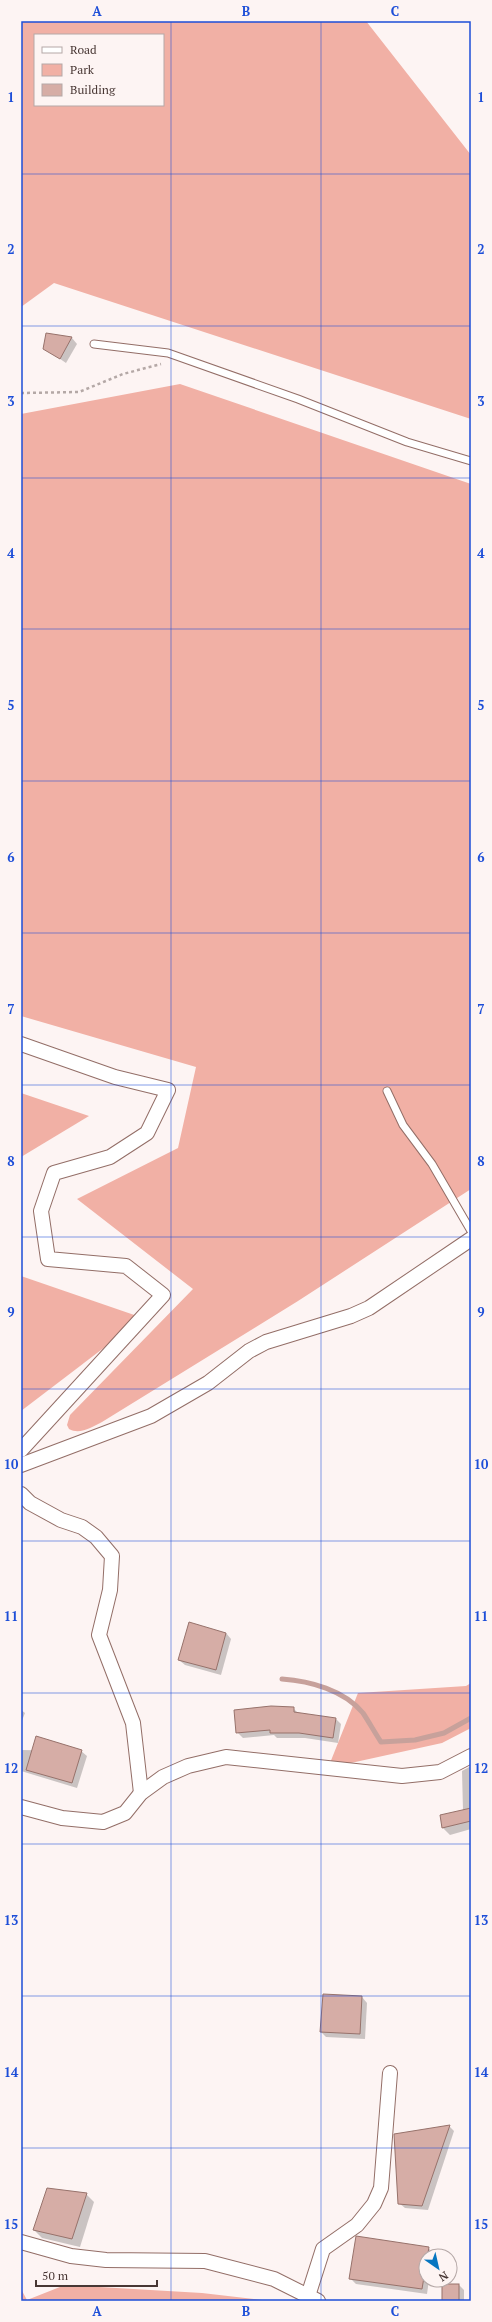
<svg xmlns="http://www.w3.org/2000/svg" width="492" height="2322" font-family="'PT Serif',serif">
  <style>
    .green { fill: #f1b0a5; fill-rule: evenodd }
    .shadow { fill: #0003 }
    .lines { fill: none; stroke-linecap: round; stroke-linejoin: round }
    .stream { stroke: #c7a19b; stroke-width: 5 }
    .building { fill: #d6ada6; stroke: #97726b }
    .lane-casing { stroke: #936e67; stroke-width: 9 }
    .street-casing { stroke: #936e67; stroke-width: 16 }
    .path { stroke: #b4a8a6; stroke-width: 2.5; stroke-dasharray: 3 3; stroke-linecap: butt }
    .lane { stroke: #fff; stroke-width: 7 }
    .street { stroke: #fff; stroke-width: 14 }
    .grid { fill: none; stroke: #1d4ed8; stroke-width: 1; stroke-opacity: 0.55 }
    .neatline { fill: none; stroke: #1d4ed8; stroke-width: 1.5 }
    .grid-label { font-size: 13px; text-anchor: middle; font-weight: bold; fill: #1d4ed8 }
  </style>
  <rect width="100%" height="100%" fill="#fdf4f3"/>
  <!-- green -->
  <g class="green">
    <path d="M 21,21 L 366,21 L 471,155 L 471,419 L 54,283 L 21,307 ZM 35,35 L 163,35 L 163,105 L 35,105 Z"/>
    <path d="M 180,384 L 471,484 L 471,1189 L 298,1301 L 102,1422 C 92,1427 80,1435 69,1429 L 67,1425 L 70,1415 L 193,1289 L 77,1199 L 178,1148 L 196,1067 L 21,1016 L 21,414 Z"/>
    <path d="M 21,1093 L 89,1116 L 21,1157 Z"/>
    <path d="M 21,1276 L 143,1318 L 21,1411 Z"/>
    <path d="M 471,1683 L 471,1728 L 442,1743 L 328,1768 L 358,1693 L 466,1686 Z"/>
    <path d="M 65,2285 L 202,2293 L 270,2301 L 21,2301 L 21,2289 L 27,2300 Z"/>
  </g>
  <!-- shadow -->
  <g class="shadow">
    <path d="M 47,334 L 72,338 L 77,344 L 66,363 L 44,348 Z"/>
    <path d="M 226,1633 L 231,1639 L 221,1675 L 185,1665 L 179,1660 Z"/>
    <path d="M 293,1708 L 299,1714 L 336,1719 L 341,1724 L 338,1743 L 305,1738 L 277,1738 L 274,1735 L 243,1738 L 237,1732 Z"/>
    <path d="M 21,1710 L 25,1713 L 21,1723 Z"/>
    <path d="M 21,1750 L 81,1751 L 87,1756 L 77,1788 L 21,1771 L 21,1779 Z"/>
    <path d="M 471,1766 L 471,1829 L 450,1835 L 443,1828 L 441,1816 L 463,1811 L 462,1771 Z"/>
    <path d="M 362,1997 L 367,2003 L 365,2039 L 326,2037 L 321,2032 Z"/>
    <path d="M 449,2126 L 454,2131 L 428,2210 L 405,2208 L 399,2203 Z"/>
    <path d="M 86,2194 L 94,2202 L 80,2247 L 42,2238 L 34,2230 Z"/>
    <path d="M 428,2248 L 434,2253 L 433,2256 L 426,2256 L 426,2280 L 429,2280 L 427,2294 L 356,2284 L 350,2278 Z"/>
    <path d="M 459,2285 L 464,2290 L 464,2301 L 443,2301 Z"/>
  </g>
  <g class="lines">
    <!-- stream -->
    <path class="stream" d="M 282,1679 C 310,1681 344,1690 363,1713 C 369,1722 375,1733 381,1742 L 415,1740 L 444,1733 L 471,1718"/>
  </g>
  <!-- building -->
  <g class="building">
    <path d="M 46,333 L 72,337 L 60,359 L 43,349 Z"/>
    <path d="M 189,1622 L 226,1633 L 216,1670 L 178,1660 Z"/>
    <path d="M 271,1706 L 294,1707 L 294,1712 L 336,1718 L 333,1738 L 299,1733 L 270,1733 L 270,1730 L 236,1733 L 234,1710 Z"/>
    <path d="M 36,1736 L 82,1750 L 72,1783 L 26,1770 Z"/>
    <path d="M 471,1808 L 471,1821 L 442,1828 L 440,1815 Z"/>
    <path d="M 323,1994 L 362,1996 L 360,2034 L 320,2032 Z"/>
    <path d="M 450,2125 L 422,2206 L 398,2204 L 394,2134 Z"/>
    <path d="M 47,2188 L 87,2193 L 72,2239 L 33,2230 Z"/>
    <path d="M 356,2236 L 429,2247 L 422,2289 L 349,2279 Z"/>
    <rect x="442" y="2284" width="17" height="17"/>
  </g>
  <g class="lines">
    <!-- lane casing -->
    <g class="lane-casing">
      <g id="lane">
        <path d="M 94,344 L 168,353 L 298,399 L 407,442 L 471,461"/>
        <path d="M 387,1091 L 403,1125 L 432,1164 L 471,1231"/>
      </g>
    </g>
    <!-- street casing -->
    <g class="street-casing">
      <g id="street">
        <path d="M 21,1044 L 115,1077 L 168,1090 L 147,1133 L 110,1157 L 54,1173 L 41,1211 L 48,1259 L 126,1266 L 163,1295 L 21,1450"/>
        <path d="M 21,1465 L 151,1416 L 208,1383 L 249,1351 L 266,1342 L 351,1316 L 369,1308 L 471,1239"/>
        <path d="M 21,1494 L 30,1503 L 61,1520 L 82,1527 L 96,1537 L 112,1556 L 110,1590 L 99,1635 L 133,1723 L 141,1793"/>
        <path d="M 21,1807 L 62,1818 L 103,1822 L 125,1813 L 141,1793 L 163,1777 L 188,1766 L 226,1757 L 402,1776 L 440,1772 L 471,1756"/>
        <path d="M 21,2242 L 71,2256 L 106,2260 L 205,2261 L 274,2279 L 318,2301"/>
        <path d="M 308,2296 L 323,2249 L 357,2225 L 374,2204 L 381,2188 L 390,2073"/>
      </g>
    </g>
    <!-- path -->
    <path class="path" d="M 21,393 L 79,392 L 123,374 L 161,364"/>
    <!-- lane -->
    <use href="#lane" class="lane"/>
    <!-- street -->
    <use href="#street" class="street"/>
  </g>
  <!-- grid -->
  <path class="grid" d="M 171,21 L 171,2301M 321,21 L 321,2301M 21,174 L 471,174M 21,326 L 471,326M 21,478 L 471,478M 21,629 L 471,629M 21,781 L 471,781M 21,933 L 471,933M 21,1085 L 471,1085M 21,1237 L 471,1237M 21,1389 L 471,1389M 21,1541 L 471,1541M 21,1693 L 471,1693M 21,1844 L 471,1844M 21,1996 L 471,1996M 21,2148 L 471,2148"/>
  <!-- border -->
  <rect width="492" height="2322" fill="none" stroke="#fdf4f3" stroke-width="44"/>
  <!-- legend -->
  <rect x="34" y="34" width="130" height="72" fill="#fdf4f3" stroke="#b5a8a7"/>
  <rect x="42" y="47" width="20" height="6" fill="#ffffff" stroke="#b5a8a7"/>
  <text x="70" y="54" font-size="12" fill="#483734">Road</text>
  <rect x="42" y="64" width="20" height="12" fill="#f1b0a5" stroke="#b5a8a7"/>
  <text x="70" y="74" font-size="12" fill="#483734">Park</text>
  <rect x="42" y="84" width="20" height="12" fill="#d6ada6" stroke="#b5a8a7"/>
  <text x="70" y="94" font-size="12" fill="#483734">Building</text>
  <!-- north arrow -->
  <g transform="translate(438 2268) rotate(146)"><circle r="19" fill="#fdf4f3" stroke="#b5a8a7"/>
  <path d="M0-3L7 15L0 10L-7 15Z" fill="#0776c1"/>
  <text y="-6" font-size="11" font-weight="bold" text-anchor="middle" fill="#483734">N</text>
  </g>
  <!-- scale -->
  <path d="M36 2280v6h121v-6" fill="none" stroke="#483734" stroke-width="2"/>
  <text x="42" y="2280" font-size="12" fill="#483734" stroke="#fdf4f3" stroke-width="3" paint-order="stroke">50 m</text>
  <rect x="22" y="22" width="448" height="2278" class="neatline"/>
  <g class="grid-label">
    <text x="97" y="16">A</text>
    <text x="246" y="16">B</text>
    <text x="395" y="16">C</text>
    <text x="11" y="102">1</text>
    <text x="481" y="102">1</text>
    <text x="11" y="254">2</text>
    <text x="481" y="254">2</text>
    <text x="11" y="406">3</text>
    <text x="481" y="406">3</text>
    <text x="11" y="558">4</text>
    <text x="481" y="558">4</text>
    <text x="11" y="710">5</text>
    <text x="481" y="710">5</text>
    <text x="11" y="862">6</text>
    <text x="481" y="862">6</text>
    <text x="11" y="1014">7</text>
    <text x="481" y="1014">7</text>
    <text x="11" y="1166">8</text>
    <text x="481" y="1166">8</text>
    <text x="11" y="1317">9</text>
    <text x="481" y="1317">9</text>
    <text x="11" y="1469">10</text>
    <text x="481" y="1469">10</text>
    <text x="11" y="1621">11</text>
    <text x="481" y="1621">11</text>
    <text x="11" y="1773">12</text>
    <text x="481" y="1773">12</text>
    <text x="11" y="1925">13</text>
    <text x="481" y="1925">13</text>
    <text x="11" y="2077">14</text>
    <text x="481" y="2077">14</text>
    <text x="11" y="2229">15</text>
    <text x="481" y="2229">15</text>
    <text x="97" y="2316">A</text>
    <text x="246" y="2316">B</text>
    <text x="395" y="2316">C</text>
  </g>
</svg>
